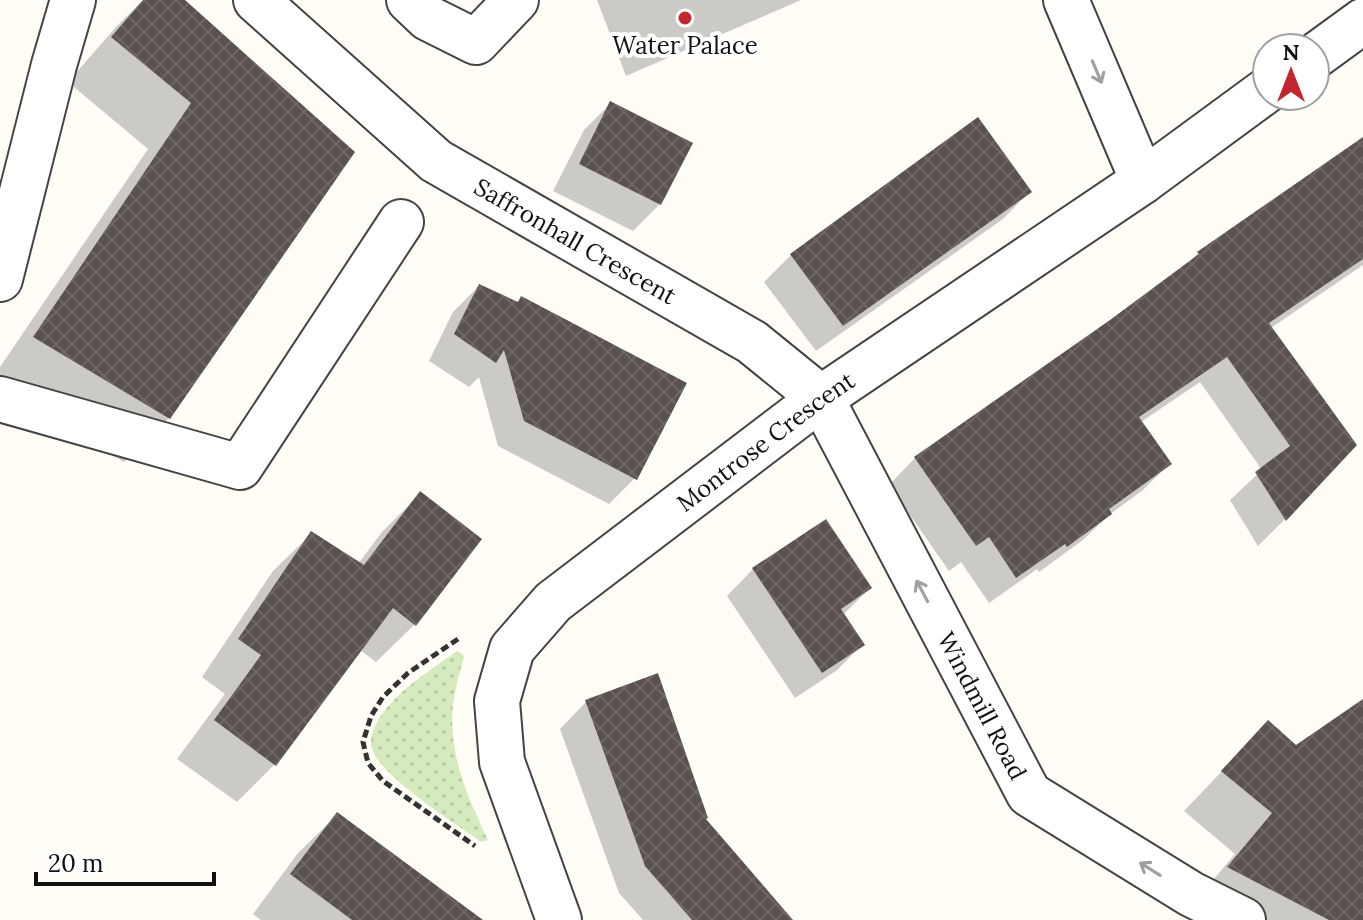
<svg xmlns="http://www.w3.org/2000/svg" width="1363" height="920" font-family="Lora,serif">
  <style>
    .grass { fill: url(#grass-dots) }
    .shadow { fill: #0003 }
    .building { fill: url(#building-cross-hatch) }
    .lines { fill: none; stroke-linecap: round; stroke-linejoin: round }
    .minor-casing { stroke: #444; stroke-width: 48 }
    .path { stroke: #333; stroke-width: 5; stroke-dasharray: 8 4; stroke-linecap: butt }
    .minor { stroke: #fff; stroke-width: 44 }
    .oneway { stroke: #a0a0a0 }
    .poi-dot { fill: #c4262e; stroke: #fff; stroke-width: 3 }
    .labels { text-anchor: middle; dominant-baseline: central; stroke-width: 8; stroke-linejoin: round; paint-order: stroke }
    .poi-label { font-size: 24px; fill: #111; stroke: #fff }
    .street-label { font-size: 24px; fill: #111; stroke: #fff }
  </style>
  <defs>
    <pattern id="grass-dots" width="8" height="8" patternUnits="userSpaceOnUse" patternTransform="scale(2)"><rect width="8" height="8" fill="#d5ebbd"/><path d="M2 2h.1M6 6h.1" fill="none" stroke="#b6c8a1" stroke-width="1.8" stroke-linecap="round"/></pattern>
    <pattern id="building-cross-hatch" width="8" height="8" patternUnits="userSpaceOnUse" patternTransform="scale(2)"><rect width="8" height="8" fill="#5a524d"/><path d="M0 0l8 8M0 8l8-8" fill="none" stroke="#6d6662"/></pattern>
  </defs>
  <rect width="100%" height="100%" fill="#fffdf5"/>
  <!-- grass -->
  <path class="grass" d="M 457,651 L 464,656 C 460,672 455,688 453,704 C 448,754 467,796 488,840 L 481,842 C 457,824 373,773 371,744 C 370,725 389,704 402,692 C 419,677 439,664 457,651 Z"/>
  <!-- shadow -->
  <g class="shadow">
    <path d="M 143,0 L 181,0 L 224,36 L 169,418 L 124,462 L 0,388 L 0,367 L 148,149 L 68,82 L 116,27 Z"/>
    <path d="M 597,0 L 801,0 L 626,76 Z"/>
    <path d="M 610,104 L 660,204 L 633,231 L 553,191 L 584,130 Z"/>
    <path d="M 978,120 L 1029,192 L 1003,219 L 816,351 L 764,282 L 791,255 Z"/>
    <path d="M 1363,140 L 1363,265 L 1271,328 L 1354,445 L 1284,520 L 1258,546 L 1230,500 L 1262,470 L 1200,382 L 1141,422 L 1170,463 L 1143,490 L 1109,515 L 1083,540 L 1039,572 L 1037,569 L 989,603 L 961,562 L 949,571 L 889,485 L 915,458 L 1183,269 L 1198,253 Z"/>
    <path d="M 479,286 L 516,303 L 521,299 L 635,478 L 609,504 L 498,446 L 479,377 L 469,387 L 429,361 L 453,312 Z"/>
    <path d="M 420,494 L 479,539 L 414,625 L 376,662 L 360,650 L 275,764 L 237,802 L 177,759 L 225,694 L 202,677 L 273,571 L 311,534 L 358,564 L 382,532 Z"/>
    <path d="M 753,569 L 870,588 L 843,615 L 862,645 L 836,671 L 795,698 L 727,596 Z"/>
    <path d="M 1363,701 L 1363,915 L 1358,920 L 1215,920 L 1190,907 L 1235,854 L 1184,811 L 1268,723 L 1296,748 Z"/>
    <path d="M 586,702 L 704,819 L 791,920 L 643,920 L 619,893 L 560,729 Z"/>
    <path d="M 337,815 L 460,920 L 261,920 L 253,914 L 298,853 Z"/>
  </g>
  <!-- building -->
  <g class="building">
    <path d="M 143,0 L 185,0 L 355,152 L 170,419 L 33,337 L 191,103 L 111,37 Z"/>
    <path d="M 610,101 L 693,143 L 661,205 L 579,164 Z"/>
    <path d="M 978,117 L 1032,192 L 843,326 L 790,254 Z"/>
    <path d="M 1363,137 L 1363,259 L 1269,323 L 1357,445 L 1286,521 L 1255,472 L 1290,446 L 1227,357 L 1139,417 L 1172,464 L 1109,509 L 1112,514 L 1067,547 L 1065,544 L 1016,578 L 989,537 L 976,546 L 914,457 L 1110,320 L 1199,254 L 1197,252 Z"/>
    <path d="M 479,284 L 518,302 L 521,296 L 687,383 L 637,480 L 524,421 L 504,350 L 496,363 L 454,334 Z"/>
    <path d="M 420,491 L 482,539 L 416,626 L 393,608 L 276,766 L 214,720 L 261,655 L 238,639 L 311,531 L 364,565 Z"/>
    <path d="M 826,519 L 872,588 L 841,609 L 865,645 L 822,673 L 752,568 Z"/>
    <path d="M 658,673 L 708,818 L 706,819 L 793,920 L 692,920 L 645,866 L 585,700 Z"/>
    <path d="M 1363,699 L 1363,920 L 1329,920 L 1227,867 L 1272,813 L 1221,771 L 1268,720 L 1296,745 Z"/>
    <path d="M 337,812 L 483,920 L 352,920 L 290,874 Z"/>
  </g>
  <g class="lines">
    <!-- minor casing -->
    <g class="minor-casing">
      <g id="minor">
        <path id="s1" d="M 256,0 L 436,161 L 752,342 L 821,398 L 1029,794 L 1191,894 L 1243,920"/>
        <path d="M 409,0 L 428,18 L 476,42 L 516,0"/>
        <path d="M 1066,0 L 1143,181"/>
        <path d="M 1315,56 L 1363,21"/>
        <path d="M 0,279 L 54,65 L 73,0"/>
        <path d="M 0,399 L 240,467 L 401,222"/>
        <path id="s2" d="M 559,920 L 502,762 L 497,701 L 512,649 L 553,602 L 821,398 L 1143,181 L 1267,90"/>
      </g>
    </g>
    <!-- path -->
    <path class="path" d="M 458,639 L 408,673 L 383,697 L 371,716 L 363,742 L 368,763 L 383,781 L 475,846"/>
    <!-- minor -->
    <use href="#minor" class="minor"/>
  </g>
  <!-- one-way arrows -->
  <defs><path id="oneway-shaft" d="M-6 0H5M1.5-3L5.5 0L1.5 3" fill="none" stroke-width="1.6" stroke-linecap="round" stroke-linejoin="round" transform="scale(2)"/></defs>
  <g class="oneway">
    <use href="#oneway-shaft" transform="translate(1097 72) rotate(67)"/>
    <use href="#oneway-shaft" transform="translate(922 591) rotate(-118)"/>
    <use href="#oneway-shaft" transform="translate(1150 869) rotate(-148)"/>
  </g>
  <!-- markers -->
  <circle class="poi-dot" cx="685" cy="18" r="8"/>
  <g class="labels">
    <!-- poi labels -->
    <g class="poi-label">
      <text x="685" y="45">Water Palace</text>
    </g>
    <!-- street labels -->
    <g class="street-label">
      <text stroke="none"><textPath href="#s1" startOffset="402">Saffronhall Crescent</textPath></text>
      <text stroke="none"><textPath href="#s2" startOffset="612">Montrose Crescent</textPath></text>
      <text stroke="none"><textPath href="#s1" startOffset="1042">Windmill Road</textPath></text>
    </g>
  </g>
  <!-- north arrow -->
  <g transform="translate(1291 72)"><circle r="38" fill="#ffffff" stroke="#a0a0a0" stroke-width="2"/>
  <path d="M0-6L14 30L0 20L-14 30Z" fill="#c4262e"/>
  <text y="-12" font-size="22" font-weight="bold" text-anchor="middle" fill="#111111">N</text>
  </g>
  <!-- scale -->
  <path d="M36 872v12h178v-12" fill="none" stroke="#111111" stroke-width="4"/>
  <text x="48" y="872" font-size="24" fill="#111111" stroke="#ffffff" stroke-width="6" paint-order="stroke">20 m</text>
</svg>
